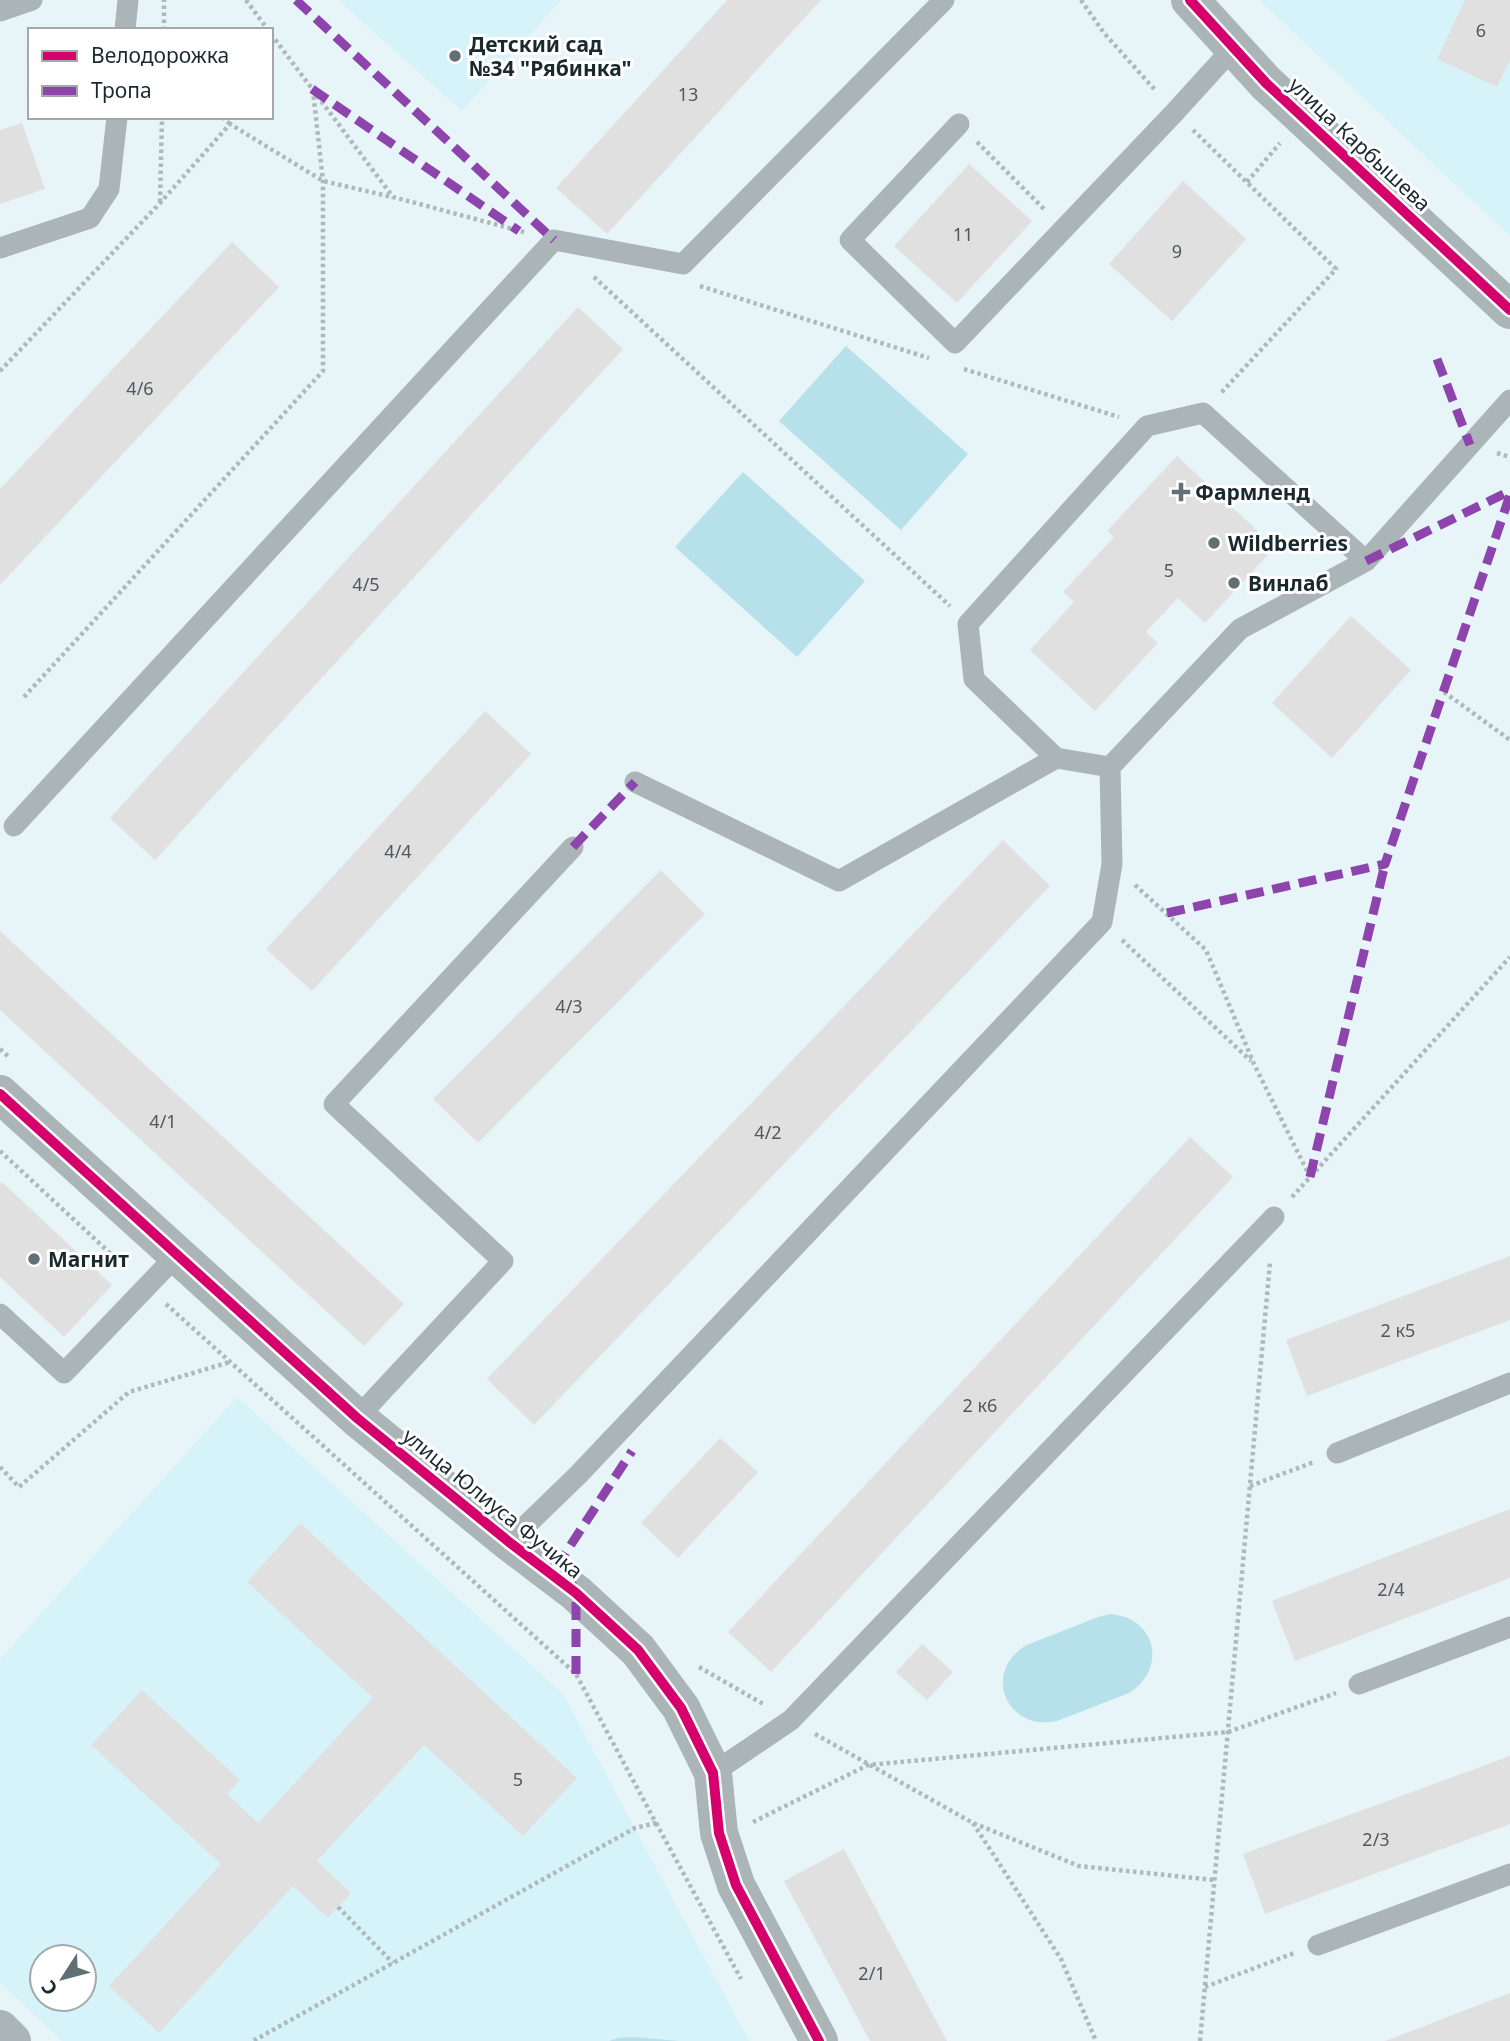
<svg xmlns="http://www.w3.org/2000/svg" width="1510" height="2041" font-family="'Noto Sans',sans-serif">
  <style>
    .built { fill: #d6f3fa; fill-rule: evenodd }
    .green { fill: #b6e0ea }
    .building { fill: #e1e0e1 }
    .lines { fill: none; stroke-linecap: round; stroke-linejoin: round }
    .path { stroke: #afb9bb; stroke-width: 4.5; stroke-dasharray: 3.5 3.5; stroke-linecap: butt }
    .service { stroke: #abb4b6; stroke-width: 21 }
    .minor { stroke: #abb4b6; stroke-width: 38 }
    .tertiary { stroke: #abb4b6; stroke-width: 38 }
    .quiet { stroke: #8e44ad; stroke-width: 9; stroke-dasharray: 18 9; stroke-linecap: butt }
    .cycleway-casing { stroke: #fff; stroke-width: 15 }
    .cycleway { stroke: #d6006c; stroke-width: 10 }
    .poi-dot { fill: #617074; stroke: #fff; stroke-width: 2.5 }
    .labels { text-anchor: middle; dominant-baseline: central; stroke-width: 6; stroke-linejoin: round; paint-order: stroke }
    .number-label { font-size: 18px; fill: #4d595c }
    .poi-label { font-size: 21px; font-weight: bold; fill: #19292d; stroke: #fff; text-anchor: start }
    .street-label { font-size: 21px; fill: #19292d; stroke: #fff }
  </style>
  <rect width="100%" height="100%" fill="#e7f5f8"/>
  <!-- built -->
  <g class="built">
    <path d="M 338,0 L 561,0 L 462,111 Z"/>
    <path d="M 1259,0 L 1510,0 L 1510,236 Z"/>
    <path d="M 237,1397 L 563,1694 L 749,2041 L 62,2041 L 0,1983 L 0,1659 ZM 42,1957 L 84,1957 L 84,1999 L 42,1999 Z"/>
  </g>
  <!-- green -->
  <g class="green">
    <path d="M 846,346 L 968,454 L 901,530 L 779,421 Z"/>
    <path d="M 743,472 L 865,581 L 797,657 L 675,547 Z"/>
    <path d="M 1110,1614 C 1156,1617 1168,1669 1129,1693 L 1057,1721 C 1006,1732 981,1671 1027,1645 L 1098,1617 Z"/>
    <path d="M 634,2037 L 679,2041 L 609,2041 L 618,2038 Z"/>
  </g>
  <!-- building -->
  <g class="building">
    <path d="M 727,0 L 821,0 L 607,234 L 556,188 Z"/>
    <path d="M 1465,0 L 1510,0 L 1510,60 L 1497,87 L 1437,59 Z"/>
    <path d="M 22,123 L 45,189 L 0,204 L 0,130 Z"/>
    <path d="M 969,164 L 1032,221 L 957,303 L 894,246 Z"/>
    <path d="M 1183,181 L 1246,239 L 1172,321 L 1109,264 Z"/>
    <path d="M 232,242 L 279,287 L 0,585 L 0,489 Z"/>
    <path d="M 578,307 L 623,349 L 155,860 L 110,818 Z"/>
    <path d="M 1177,456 L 1275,547 L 1205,623 L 1178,598 L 1146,632 L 1158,643 L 1095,711 L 1030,650 L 1074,602 L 1063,592 L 1114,537 L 1107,531 Z"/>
    <path d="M 1351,616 L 1411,670 L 1332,758 L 1272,703 Z"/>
    <path d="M 485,711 L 531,754 L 312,991 L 266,949 Z"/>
    <path d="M 1003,840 L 1050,886 L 534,1425 L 487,1379 Z"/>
    <path d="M 661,870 L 705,914 L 478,1143 L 433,1099 Z"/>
    <path d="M 0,931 L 404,1304 L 364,1346 L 0,1010 Z"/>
    <path d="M 1190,1137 L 1233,1177 L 771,1672 L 728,1632 Z"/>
    <path d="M 2,1182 L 112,1285 L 64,1337 L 0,1277 L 0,1184 Z"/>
    <path d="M 1510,1256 L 1510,1320 L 1307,1396 L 1286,1340 Z"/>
    <path d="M 720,1438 L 758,1472 L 678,1558 L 641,1523 Z"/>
    <path d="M 1510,1509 L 1510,1578 L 1295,1661 L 1272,1601 Z"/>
    <path d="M 300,1523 L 577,1778 L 523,1836 L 424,1745 L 317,1861 L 351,1893 L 328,1918 L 293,1886 L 159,2033 L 109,1986 L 221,1864 L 91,1745 L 142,1690 L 240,1780 L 227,1794 L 258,1823 L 373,1698 L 247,1582 Z"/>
    <path d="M 922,1644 L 953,1672 L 927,1700 L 896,1672 Z"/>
    <path d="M 1510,1756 L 1510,1824 L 1265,1914 L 1243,1854 Z"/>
    <path d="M 844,1849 L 947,2041 L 870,2041 L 818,1944 L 784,1881 Z"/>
    <path d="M 1510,1993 L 1510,2041 L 1385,2041 Z"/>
  </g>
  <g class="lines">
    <!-- path -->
    <g class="path">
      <path d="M 246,0 L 268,30"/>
      <path d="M 1081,0 L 1104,33 L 1156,91"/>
      <path d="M 164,30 L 164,0"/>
      <path d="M 271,34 L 393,197 L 524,232"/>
      <path d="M 222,117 L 230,124"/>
      <path d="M 1193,130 L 1336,269 L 1220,394"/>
      <path d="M 977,142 L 1045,210"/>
      <path d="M 1247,182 L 1280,143"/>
      <path d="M 160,202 L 162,117"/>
      <path d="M 594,277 L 950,606"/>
      <path d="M 700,286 L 929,358"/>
      <path d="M 964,369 L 1119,417"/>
      <path d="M 0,371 L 160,203 L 230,124 L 323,181 L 392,197"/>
      <path d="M 1497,453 L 1510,457"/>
      <path d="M 1444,692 L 1510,740"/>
      <path d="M 24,697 L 323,371 L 323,181 L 313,91"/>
      <path d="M 1135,885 L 1206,950 L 1254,1064 L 1310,1177"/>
      <path d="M 1122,940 L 1251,1061"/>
      <path d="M 0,1049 L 10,1058"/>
      <path d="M 0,1151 L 126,1268"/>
      <path d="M 1292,1197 L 1510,957"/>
      <path d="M 166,1304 L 576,1674 L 656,1823 L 635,1828 L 253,2041"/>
      <path d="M 0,1467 L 19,1487 L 129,1392 L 230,1362"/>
      <path d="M 1250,1486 L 1314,1462"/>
      <path d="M 699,1667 L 765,1705"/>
      <path d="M 815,1734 L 973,1823 L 1079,1866 L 1214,1880"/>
      <path d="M 753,1822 L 868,1765 L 1228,1732 L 1336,1693"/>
      <path d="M 656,1823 L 741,1979"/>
      <path d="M 973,1823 L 1061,1959 L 1096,2041"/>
      <path d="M 338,1907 L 393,1963"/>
      <path d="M 1205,1987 L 1294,1953"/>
      <path d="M 1200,2041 L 1270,1262"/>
    </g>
    <!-- service -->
    <g class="service">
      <path d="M 0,11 L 32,0"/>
      <path d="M 125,30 L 128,0"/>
      <path d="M 959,124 L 850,240 L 955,343 L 1175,112 L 1234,47"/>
      <path d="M 0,248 L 90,218 L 109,189 L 117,117"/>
      <path d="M 1110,767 L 1240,629 L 1366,561 L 1510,400"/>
      <path d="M 635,782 L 839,881 L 1056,758"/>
      <path d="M 14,826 L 554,240 L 683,264 L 944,0"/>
      <path d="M 0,1314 L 64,1373 L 177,1255"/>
      <path d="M 357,1418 L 503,1261 L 334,1104 L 573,847"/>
      <path d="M 1337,1453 L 1510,1383"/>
      <path d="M 509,1542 L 579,1474 L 1102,922 L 1112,864 L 1110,767 L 1056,758 L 974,679 L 968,624 L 1147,426 L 1203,413 L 1366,561"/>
      <path d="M 1359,1684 L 1510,1627"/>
      <path d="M 713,1773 L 791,1720 L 1274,1217"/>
      <path d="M 1318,1945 L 1510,1874"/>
    </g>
    <!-- minor -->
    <g class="minor">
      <path d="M 0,1094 L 357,1418 L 509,1542 L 576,1593 L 638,1650 L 681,1708 L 713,1773 L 719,1833 L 736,1885 L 819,2041"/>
      <path d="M 0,2029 L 12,2041"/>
    </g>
    <!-- tertiary -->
    <path class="tertiary" d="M 1190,0 L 1266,83 L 1510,310"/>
    <!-- quiet -->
    <g class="quiet">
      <path d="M 296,0 L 554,240"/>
      <path d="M 312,89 L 519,231"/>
      <path d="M 1437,359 L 1470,445"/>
      <path d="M 1366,561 L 1510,491"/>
      <path d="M 573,847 L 635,782"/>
      <path d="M 1167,913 L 1385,864 L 1510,495"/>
      <path d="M 1310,1177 L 1385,864"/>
      <path d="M 576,1674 L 576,1593 L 561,1560 L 632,1451"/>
    </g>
    <!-- cycleway casing -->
    <g class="cycleway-casing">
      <g id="cycleway">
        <path d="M 1190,0 L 1266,83 L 1510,310"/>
        <path d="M 0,1094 L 357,1418 L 509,1542 L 576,1593 L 638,1650 L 681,1708 L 713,1773 L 719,1833 L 736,1885 L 819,2041"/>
      </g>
    </g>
    <!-- cycleway -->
    <use href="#cycleway" class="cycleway"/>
  </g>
  <!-- markers -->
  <g class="poi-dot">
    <circle cx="455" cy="56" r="7"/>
    <path d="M1177.5 481.5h7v7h7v7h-7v7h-7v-7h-7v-7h7z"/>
    <circle cx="1214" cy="543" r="7"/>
    <circle cx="1234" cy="583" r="7"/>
    <circle cx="34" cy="1259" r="7"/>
  </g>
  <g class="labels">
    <!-- number labels -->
    <g class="number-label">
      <text x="1481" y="30">6</text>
      <text x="688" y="94">13</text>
      <text x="963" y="234">11</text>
      <text x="1177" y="251">9</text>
      <text x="140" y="388">4/6</text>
      <text x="1169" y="570">5</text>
      <text x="366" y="584">4/5</text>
      <text x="398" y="851">4/4</text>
      <text x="569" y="1006">4/3</text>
      <text x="163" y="1121">4/1</text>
      <text x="768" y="1132">4/2</text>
      <text x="1398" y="1330">2 к5</text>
      <text x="980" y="1405">2 к6</text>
      <text x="1391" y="1589">2/4</text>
      <text x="518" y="1779">5</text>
      <text x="1376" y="1839">2/3</text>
      <text x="872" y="1973">2/1</text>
    </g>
    <!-- poi labels -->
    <g class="poi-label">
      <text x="469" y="44">Детский сад<tspan x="469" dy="24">№34 "Рябинка"</tspan></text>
      <text x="1195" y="492">Фармленд</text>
      <text x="1228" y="543">Wildberries</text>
      <text x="1248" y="583">Винлаб</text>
      <text x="48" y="1259">Магнит</text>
    </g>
    <!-- street labels -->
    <g class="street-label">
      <text transform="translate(1360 144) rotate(43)">улица Карбышева</text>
      <text transform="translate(493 1503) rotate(39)">улица Юлиуса Фучика</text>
    </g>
  </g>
  <!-- legend -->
  <rect x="28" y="28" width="245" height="91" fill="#ffffff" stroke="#a3a9ab" stroke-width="2"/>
  <rect x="42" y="51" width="35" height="10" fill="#d6006c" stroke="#a3a9ab" stroke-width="2"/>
  <text x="91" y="63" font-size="21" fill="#19292d">Велодорожка</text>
  <rect x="42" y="86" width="35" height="10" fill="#8e44ad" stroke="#a3a9ab" stroke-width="2"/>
  <text x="91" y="98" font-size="21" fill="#19292d">Тропа</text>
  <!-- north arrow -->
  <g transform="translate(63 1978) rotate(234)"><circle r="33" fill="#ffffff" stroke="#a3a9ab" stroke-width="2"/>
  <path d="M0-5L12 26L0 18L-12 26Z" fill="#617074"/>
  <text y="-10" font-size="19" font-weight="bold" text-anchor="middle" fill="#19292d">С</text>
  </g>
</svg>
